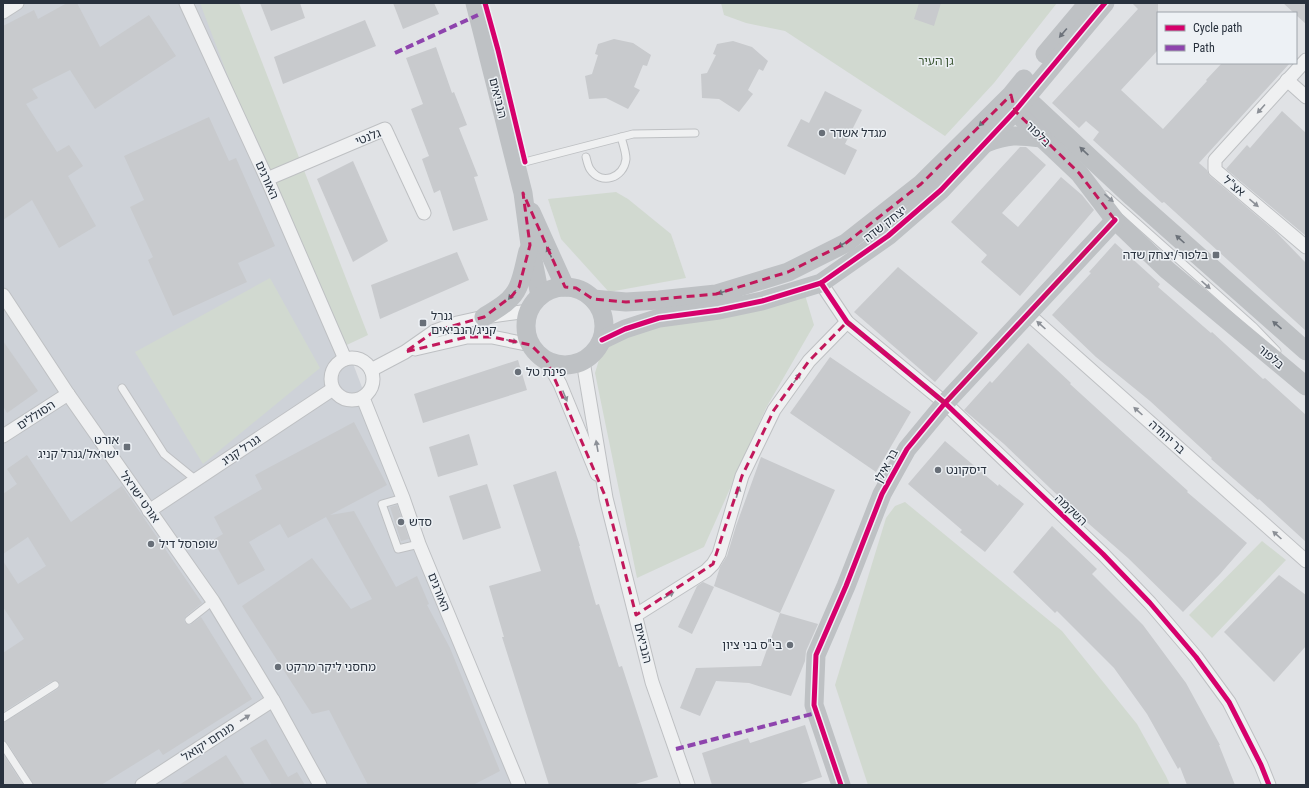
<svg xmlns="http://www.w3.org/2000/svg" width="1309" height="788" font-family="'Roboto Condensed','Noto Sans Hebrew',sans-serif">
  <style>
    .built { fill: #ced2d8 }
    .green { fill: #d1d9d0 }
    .building { fill: #c8cacd }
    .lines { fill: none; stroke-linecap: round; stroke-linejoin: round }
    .lane-casing { stroke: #bec0c3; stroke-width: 9 }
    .street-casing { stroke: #bec0c3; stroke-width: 15 }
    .lane { stroke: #eff0f1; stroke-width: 7 }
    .street { stroke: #eff0f1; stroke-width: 13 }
    .secondary { stroke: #bec1c4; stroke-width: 19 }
    .quiet { stroke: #8e44ad; stroke-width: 4; stroke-dasharray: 8 4; stroke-linecap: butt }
    .cycleway-casing { stroke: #edf1f5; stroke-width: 8 }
    .cycleway { stroke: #d6006c; stroke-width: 5 }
    .oneway { fill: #6c727a }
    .oneway2 { fill: #8c9097 }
    .marked { fill: none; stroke: #c2185b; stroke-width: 3; stroke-dasharray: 8 5; stroke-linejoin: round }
    .poi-dot { fill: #686f78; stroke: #edf1f5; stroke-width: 1.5 }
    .labels { text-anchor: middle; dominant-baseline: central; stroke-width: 3; stroke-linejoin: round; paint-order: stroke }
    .park-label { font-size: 12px; fill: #3e5836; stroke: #edf1f5 }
    .street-label { font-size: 12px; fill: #28313d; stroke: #edf1f5 }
    .poi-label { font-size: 12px; fill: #28313d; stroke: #edf1f5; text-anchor: start }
  </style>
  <rect width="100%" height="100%" fill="#e0e2e5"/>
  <!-- built -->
  <path class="built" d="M 3,3 L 211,3 L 347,348 L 514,785 L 3,785 Z"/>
  <!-- green -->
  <g class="green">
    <path d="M 200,3 L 239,3 L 368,335 L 336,350 L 267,179 Z"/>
    <path d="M 721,3 L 1057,3 L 994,83 L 945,136 L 785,31 L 746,23 L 724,15 Z"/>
    <path d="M 616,192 L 628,199 L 671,234 L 686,278 L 609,292 L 561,239 L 548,199 Z"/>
    <path d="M 270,278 L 320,368 L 203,464 L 135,352 Z"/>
    <path d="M 805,295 L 814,325 L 766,408 L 704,547 L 637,578 L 595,373 L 601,353 L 610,343 L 638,328 Z"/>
    <path d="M 905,502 L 1062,631 L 1137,724 L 1166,776 L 1170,785 L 868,785 L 835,685 L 886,518 L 895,506 Z"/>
    <path d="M 1262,541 L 1286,560 L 1212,638 L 1189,615 Z"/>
  </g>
  <!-- building -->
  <g class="building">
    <path d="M 67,3 L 77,3 L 100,47 L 149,15 L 176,56 L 95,109 L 70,70 L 32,89 L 38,98 L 26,104 L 57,152 L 69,145 L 83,166 L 68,176 L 96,226 L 59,248 L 32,200 L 3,220 L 3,26 L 34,10 L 38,19 Z"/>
    <path d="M 260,3 L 300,3 L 305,18 L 271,31 Z"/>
    <path d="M 393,3 L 434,3 L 439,14 L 403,29 Z"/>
    <path d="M 919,3 L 941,3 L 934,26 L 914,19 Z"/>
    <path d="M 1132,3 L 1158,3 L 1158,50 L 1121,90 L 1163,129 L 1207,81 L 1206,80 L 1222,63 L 1290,63 L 1199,163 L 1207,170 L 1210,176 L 1275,231 L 1306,263 L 1306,331 L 1164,202 L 1162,203 L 1093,140 L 1099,132 L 1086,121 L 1079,128 L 1052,103 L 1138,9 Z"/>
    <path d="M 1283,3 L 1306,3 L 1306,24 L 1296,15 L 1296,13 L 1294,13 Z"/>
    <path d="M 365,20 L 376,46 L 283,84 L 274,57 Z"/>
    <path d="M 614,39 L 633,43 L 651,55 L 647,66 L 643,65 L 634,87 L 640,90 L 628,109 L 606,98 L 589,99 L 585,76 L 592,74 L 598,55 L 595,54 L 598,44 Z"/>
    <path d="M 733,41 L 752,47 L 768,61 L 763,71 L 759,69 L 748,90 L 753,94 L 739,112 L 719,99 L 702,98 L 701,74 L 707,73 L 716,55 L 713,54 L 717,44 Z"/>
    <path d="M 436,47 L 452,93 L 454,92 L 467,125 L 459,128 L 478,176 L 474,177 L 488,220 L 453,231 L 440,190 L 434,193 L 422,159 L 429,156 L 411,109 L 423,104 L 406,58 Z"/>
    <path d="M 825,91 L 862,110 L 845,144 L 857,150 L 845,175 L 787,146 L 801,119 L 809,123 Z"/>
    <path d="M 1282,111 L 1306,133 L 1306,236 L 1226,169 L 1247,145 L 1250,148 Z"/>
    <path d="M 209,117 L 229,161 L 236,158 L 275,246 L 238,263 L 247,282 L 173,316 L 148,260 L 153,257 L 130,207 L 144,200 L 124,156 Z"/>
    <path d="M 1020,147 L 1026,147 L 1046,165 L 1002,213 L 1018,227 L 1061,177 L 1082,195 L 1094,210 L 1020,296 L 981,262 L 987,255 L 951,222 Z"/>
    <path d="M 353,161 L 388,241 L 353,262 L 317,179 Z"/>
    <path d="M 1115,243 L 1160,284 L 1158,287 L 1211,333 L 1212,332 L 1263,379 L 1265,378 L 1306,415 L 1306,542 L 1259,499 L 1258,500 L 1211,459 L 1212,458 L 1150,401 L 1096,357 L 1052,315 L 1091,273 L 1089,272 Z"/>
    <path d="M 457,252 L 469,280 L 380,319 L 371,285 Z"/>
    <path d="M 898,267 L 978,333 L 935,382 L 854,312 Z"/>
    <path d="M 3,341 L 38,391 L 7,413 L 3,406 Z"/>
    <path d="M 1028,343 L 1071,383 L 1070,384 L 1127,436 L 1188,491 L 1187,492 L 1247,543 L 1220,574 L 1183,612 L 1128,558 L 1073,510 L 1004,444 L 964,410 L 990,381 L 992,383 Z"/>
    <path d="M 830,357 L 911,412 L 876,472 L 790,413 Z"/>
    <path d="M 518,360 L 527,390 L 423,423 L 414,394 Z"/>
    <path d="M 354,422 L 387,485 L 330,515 L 354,511 L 396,587 L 417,576 L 429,604 L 427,605 L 450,648 L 500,771 L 473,785 L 368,785 L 329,710 L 312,714 L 242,606 L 312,558 L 351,609 L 372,599 L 326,517 L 288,538 L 280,524 L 249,542 L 265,570 L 238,585 L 213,540 L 223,534 L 214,517 L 262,489 L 255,475 Z"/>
    <path d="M 469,434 L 478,465 L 438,477 L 429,447 Z"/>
    <path d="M 945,441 L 998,486 L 999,484 L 1024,504 L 985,552 L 960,532 L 962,530 L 908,484 Z"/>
    <path d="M 27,455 L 71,522 L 122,486 L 202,603 L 186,616 L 184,620 L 185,623 L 190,625 L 201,617 L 252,699 L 163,755 L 159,749 L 101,785 L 34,785 L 7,742 L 3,740 L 3,723 L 58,689 L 60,685 L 58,681 L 52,681 L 3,712 L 3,653 L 24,639 L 3,607 L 3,561 L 18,584 L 46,566 L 28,537 L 3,554 L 3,494 L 17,484 L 7,469 Z"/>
    <path d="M 761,457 L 835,490 L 780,613 L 714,586 L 720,567 L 727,556 L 736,526 Z"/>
    <path d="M 556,471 L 580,546 L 579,546 L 596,605 L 599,604 L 619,667 L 622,666 L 658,777 L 632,785 L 549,785 L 502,637 L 504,637 L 489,586 L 541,571 L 513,485 Z"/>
    <path d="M 487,484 L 501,528 L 463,540 L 449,496 Z"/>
    <path d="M 397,505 L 409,539 L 401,541 L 390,507 Z"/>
    <path d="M 1052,526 L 1097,569 L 1092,574 L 1143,625 L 1186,683 L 1220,745 L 1219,745 L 1235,785 L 1187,785 L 1180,767 L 1178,769 L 1147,714 L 1114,668 L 1057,611 L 1055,613 L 1013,572 Z"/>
    <path d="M 1279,575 L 1306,595 L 1306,646 L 1274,682 L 1224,632 Z"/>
    <path d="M 703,582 L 714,587 L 692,634 L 678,627 L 697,586 Z"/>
    <path d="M 780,613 L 818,624 L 806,651 L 805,661 L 791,696 L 749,683 L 716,681 L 700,716 L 680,708 L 696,668 L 761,666 Z"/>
    <path d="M 805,725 L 822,777 L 797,785 L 712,785 L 702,753 L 748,738 L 750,743 Z"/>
    <path d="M 266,739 L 288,777 L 297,772 L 305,785 L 272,785 L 250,748 Z"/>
    <path d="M 3,754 L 23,785 L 3,785 Z"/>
    <path d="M 226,755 L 245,785 L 179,785 Z"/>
  </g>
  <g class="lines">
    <!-- lane casing -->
    <g class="lane-casing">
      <g id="lane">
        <path d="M 586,157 C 587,161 588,166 590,169 C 601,186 624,178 626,159 C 626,152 623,144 621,137"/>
        <path d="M 517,164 L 633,134 L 695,133"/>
        <path d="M 1106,195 L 1253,326 L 1277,351"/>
        <path d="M 122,388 L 164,454 L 196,480"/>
        <path d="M 403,498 L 382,504 L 398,549 L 419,544"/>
        <path d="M 189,620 L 213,601"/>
        <path d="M 3,718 L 55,685"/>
        <path d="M 3,745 L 29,785"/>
      </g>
    </g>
    <!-- street casing -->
    <g class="street-casing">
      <g id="street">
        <path d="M 186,3 L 267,179 L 345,359"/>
        <path d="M 3,12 L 17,3"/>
        <path d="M 1306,60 L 1215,160 L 1215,170 L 1306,247"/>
        <path d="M 1287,80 L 1306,97"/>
        <path d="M 267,179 L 385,129 L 424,213"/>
        <path d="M 821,283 L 847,322 L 945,403 L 1103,554 L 1150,603 L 1196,657 L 1229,702 L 1261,765 L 1269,785"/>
        <path d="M 3,295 L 68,394 L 213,601 L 273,700 L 320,785"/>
        <path d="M 1027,313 L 1306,561"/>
        <path d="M 415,349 L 467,337 L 492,337 L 531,345"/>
        <circle cx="352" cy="379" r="21"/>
        <path d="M 547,361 L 560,384 L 597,474"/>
        <path d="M 583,361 L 606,498 L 652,682 L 688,785"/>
        <path d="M 371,370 L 405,352 L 435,331 L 457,323 L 484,317 L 529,311"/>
        <path d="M 363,398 L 403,498 L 419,544 L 519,785"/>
        <path d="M 3,436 L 68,394"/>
        <path d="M 149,511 L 333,389"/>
        <path d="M 636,615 L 706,571 L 713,564 L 719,554 L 742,476 L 774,410 L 809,361 L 847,322"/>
        <path d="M 142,785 L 273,700"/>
      </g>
    </g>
    <!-- lane -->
    <use href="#lane" class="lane"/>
    <!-- street -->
    <use href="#street" class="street"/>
    <!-- secondary -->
    <g class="secondary">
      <path d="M 475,3 L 523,193 L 530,245 L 540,296"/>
      <path d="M 1045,54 L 1088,3"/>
      <path d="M 1015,96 L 1026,98 L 1132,197 L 1306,351"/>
      <path d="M 1012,99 L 1015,111 L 1042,138 L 1079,173 L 1115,220 L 1166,269 L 1306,386"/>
      <path d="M 986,143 C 1008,134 1018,135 1042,138"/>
      <path d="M 531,212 L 565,287"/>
      <circle cx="565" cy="326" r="39"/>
      <path d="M 593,299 L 626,302 L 659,300 L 716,294 L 788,272 L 846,243 L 921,184 L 1011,95 L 1024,79"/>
      <path d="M 484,317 C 497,309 512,301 518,287 C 523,276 525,262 528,251"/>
      <path d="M 602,340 L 625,329 L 659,318 L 719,310 L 762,301 L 821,283 L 888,236 L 941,190 L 1015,111 L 1105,3"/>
      <path d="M 841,785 L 814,705 L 816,655 L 846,586 L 882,494 L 907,449 L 945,403 L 1115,220"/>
    </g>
    <!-- quiet -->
    <g class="quiet">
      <path d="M 395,53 L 478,15"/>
      <path d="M 676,749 L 816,713"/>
    </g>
    <!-- cycleway casing -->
    <g class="cycleway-casing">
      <g id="cycleway">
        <path d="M 485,3 L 498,50 L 525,162"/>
        <path d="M 821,283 L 847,322 L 945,403 L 1103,554 L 1150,603 L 1196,657 L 1229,702 L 1261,765 L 1269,785"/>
        <path d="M 602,340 L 625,329 L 659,318 L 719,310 L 762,301 L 821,283 L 888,236 L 941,190 L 1015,111 L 1105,3"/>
        <path d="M 841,785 L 814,705 L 816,655 L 846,586 L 882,494 L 907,449 L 945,403 L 1115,220"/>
      </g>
    </g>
    <!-- cycleway -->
    <use href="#cycleway" class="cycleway"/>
  </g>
  <!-- one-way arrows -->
  <defs><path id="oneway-solid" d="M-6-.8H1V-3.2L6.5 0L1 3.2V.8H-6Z"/></defs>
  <g class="oneway">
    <use href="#oneway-solid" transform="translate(1063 33) rotate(130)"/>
    <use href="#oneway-solid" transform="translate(983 122) rotate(136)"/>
    <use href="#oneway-solid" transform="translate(1084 151) rotate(-137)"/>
    <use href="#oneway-solid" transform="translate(1180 239) rotate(-138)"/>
    <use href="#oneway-solid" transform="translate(843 244) rotate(150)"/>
    <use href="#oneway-solid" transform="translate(549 252) rotate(-115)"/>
    <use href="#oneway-solid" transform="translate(723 292) rotate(163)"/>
    <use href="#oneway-solid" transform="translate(512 295) rotate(129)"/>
    <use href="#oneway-solid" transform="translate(1277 325) rotate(-139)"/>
  </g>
  <g class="oneway2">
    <use href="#oneway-solid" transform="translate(1261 109) rotate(132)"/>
    <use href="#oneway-solid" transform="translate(1109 198) rotate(40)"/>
    <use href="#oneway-solid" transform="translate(1254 203) rotate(40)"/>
    <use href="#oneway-solid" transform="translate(1206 285) rotate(42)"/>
    <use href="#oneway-solid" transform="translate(1041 325) rotate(-138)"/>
    <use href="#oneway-solid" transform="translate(512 341) rotate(12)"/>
    <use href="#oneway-solid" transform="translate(797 378) rotate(-55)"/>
    <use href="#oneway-solid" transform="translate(565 396) rotate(68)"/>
    <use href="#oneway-solid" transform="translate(1138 411) rotate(-138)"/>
    <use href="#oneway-solid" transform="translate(597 446) rotate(-100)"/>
    <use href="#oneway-solid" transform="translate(738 492) rotate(-73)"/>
    <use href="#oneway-solid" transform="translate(1277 535) rotate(-138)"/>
    <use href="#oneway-solid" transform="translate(669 595) rotate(-31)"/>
    <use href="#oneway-solid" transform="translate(245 718) rotate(-33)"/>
  </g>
  <!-- marked area -->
  <path class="marked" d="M 1011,95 L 1015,111 L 1079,173 L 1115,220 L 945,403 L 847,322 L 809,361 L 774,410 L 742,476 L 713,564 L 636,615 L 606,498 L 547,361 L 531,345 L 492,337 L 467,337 L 405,352 L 435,331 L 484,317 L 512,296 L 519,287 L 530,245 L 523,193 L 565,287 L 576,288 L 593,299 L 626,302 L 716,294 L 788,272 L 846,243 L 921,184 Z"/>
  <!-- markers -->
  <g class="poi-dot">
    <circle cx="822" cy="133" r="4"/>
    <rect x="1212" y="251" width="8" height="8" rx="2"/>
    <rect x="419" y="319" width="8" height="8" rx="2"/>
    <circle cx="518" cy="372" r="4"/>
    <rect x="123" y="443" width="8" height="8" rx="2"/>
    <circle cx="938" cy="470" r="4"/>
    <circle cx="401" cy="522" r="4"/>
    <circle cx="151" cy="544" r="4"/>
    <circle cx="790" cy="645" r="4"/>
    <circle cx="278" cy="667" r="4"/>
  </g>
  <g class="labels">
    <!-- park labels -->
    <g class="park-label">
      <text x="936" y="61">גן העיר</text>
    </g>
    <!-- street labels -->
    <g class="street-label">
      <text transform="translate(498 98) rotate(76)">הנביאים</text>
      <text transform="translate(1038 134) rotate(45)">בלפור</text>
      <text transform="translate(368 137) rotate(-21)">גלנטי</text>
      <text transform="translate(267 180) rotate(66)">האורגים</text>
      <text transform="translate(1234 186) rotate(40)">אצ"ל</text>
      <text transform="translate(885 224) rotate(-38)">יצחק שדה</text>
      <text transform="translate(1271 357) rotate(40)">בלפור</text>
      <text transform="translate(36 415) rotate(-33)">הסוללים</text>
      <text transform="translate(1167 437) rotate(42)">בר יהודה</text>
      <text transform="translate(241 450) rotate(-34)">גנרל קניג</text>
      <text transform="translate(886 466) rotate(-62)">בר אילן</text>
      <text transform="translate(140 497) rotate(55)">אורט ישראל</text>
      <text transform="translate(1071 510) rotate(44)">השקמה</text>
      <text transform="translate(439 592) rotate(68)">האורגים</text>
      <text transform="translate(643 643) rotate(76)">הנביאים</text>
      <text transform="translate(208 742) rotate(-33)">מנחם יקואל</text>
    </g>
    <!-- poi labels -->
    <g class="poi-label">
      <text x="830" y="133">מגדל אשדר</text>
      <text x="1208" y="255" text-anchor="end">בלפור/יצחק שדה</text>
      <text x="431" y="316">גנרל<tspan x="431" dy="14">קניג/הנביאים</tspan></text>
      <text x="526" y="372">פינת טל</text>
      <text x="119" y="440" text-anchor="end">אורט<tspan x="119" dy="14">ישראל/גנרל קניג</tspan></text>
      <text x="946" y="470">דיסקונט</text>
      <text x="409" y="522">סדש</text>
      <text x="159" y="544">שופרסל דיל</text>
      <text x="782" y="645" text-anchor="end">בי"ס בני ציון</text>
      <text x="286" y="667">מחסני ליקר מרקט</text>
    </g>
  </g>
  <!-- border -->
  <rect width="1309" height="788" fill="none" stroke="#28313d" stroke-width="8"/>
  <!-- legend -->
  <rect x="1157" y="12" width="140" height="52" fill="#edf1f5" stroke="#9ea4ab"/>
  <rect x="1165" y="25" width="20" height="6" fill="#d6006c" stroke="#9ea4ab"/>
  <text x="1193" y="32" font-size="12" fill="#28313d">Cycle path</text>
  <rect x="1165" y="45" width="20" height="6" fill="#8e44ad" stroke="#9ea4ab"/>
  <text x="1193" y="52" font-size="12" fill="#28313d">Path</text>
</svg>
